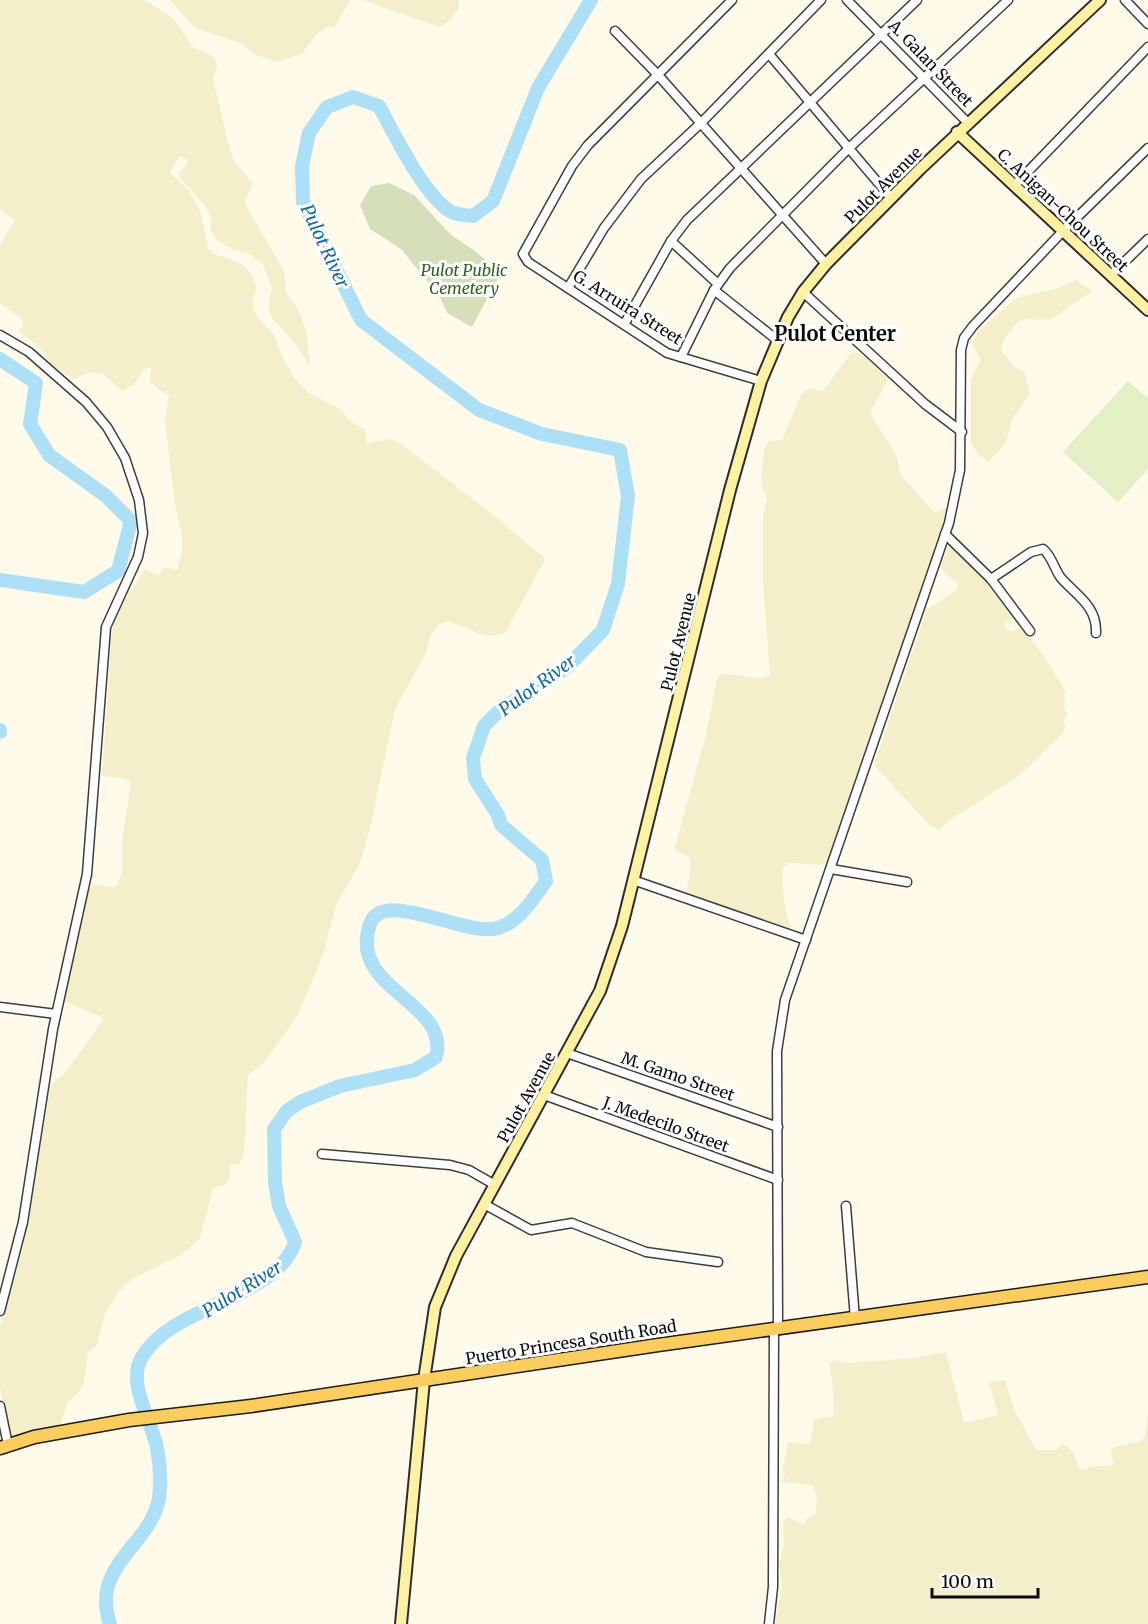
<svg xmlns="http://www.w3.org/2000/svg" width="1148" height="1624" font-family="Merriweather,serif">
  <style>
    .farmland { fill: #f4efca }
    .cemetery { fill: #d5e0bb }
    .pitch { fill: #e3f0c5 }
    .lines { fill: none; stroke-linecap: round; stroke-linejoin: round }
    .river { stroke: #addff7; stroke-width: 14 }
    .street-casing { stroke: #3e3e3e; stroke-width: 11 }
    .secondary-casing { stroke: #2d2d2d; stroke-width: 14 }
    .primary-casing { stroke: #1c1c1c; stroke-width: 15 }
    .street { stroke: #fff; stroke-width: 8 }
    .secondary { stroke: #fff1a4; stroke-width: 10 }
    .primary { stroke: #facd5e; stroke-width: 12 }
    .labels { text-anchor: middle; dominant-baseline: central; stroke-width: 6; stroke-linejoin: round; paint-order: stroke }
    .street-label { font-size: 16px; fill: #0b0b0b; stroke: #fff }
    .park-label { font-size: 16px; font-style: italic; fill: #2e621c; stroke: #fff }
    .water-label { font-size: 18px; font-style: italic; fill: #14689d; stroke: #fff }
    .quarter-label { font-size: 20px; font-weight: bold; fill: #0b0b0b; stroke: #fff }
  </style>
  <rect width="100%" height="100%" fill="#fffae9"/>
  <!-- farmland -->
  <g class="farmland">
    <path d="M 0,0 L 144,0 L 173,18 L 193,47 L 212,56 L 216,61 L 217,67 L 213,79 L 230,151 L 235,162 L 253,183 L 245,201 L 247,207 L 284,271 L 286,292 L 300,313 L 307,334 L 310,366 L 294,342 L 272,318 L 268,306 L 272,288 L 263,265 L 249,254 L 231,249 L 216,239 L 211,231 L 211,218 L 206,207 L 181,179 L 179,173 L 188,163 L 185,158 L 179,156 L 170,173 L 189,191 L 200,210 L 208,248 L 212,253 L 242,264 L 251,273 L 257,289 L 252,301 L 255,314 L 274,335 L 281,354 L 295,379 L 309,393 L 342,410 L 349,420 L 364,429 L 367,443 L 390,439 L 397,441 L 495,516 L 545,559 L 505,633 L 493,636 L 480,634 L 450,621 L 439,624 L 431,634 L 426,653 L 395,709 L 371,824 L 361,861 L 336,905 L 324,952 L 298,1015 L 263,1064 L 248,1075 L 244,1153 L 239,1165 L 234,1163 L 229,1167 L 229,1180 L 224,1185 L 213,1188 L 200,1239 L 181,1255 L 132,1279 L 118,1293 L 105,1314 L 97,1345 L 88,1352 L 84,1383 L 78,1393 L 68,1401 L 60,1426 L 11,1439 L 0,1388 L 0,1327 L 23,1249 L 51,1084 L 65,1073 L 104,1018 L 64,1001 L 88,891 L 94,884 L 114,888 L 118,884 L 122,871 L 123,833 L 131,784 L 127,779 L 102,776 L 112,630 L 117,612 L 145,569 L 158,575 L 165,567 L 177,570 L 182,551 L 182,535 L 175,505 L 165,420 L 169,395 L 159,390 L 150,381 L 151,368 L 145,369 L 134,384 L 122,391 L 103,374 L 91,372 L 74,379 L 53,366 L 38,346 L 18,331 L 23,326 L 23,320 L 0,303 L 0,245 L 15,220 L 0,210 Z"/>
    <path d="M 170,0 L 351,0 L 334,27 L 327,27 L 317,34 L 301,54 L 277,62 L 256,55 L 241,43 L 200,30 L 190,23 Z"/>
    <path d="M 363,0 L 459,0 L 459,8 L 450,21 L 439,27 Z"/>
    <path d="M 1076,280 L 1092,291 L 1050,320 L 1025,319 L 1019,321 L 1004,339 L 1001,351 L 1014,366 L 1025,373 L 1030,393 L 1013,418 L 1006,442 L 989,462 L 978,454 L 971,444 L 971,379 L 981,360 L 972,344 L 977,332 L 1016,298 L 1058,288 Z"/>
    <path d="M 852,352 L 859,353 L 869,361 L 888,379 L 870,413 L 896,455 L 901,475 L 933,511 L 936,513 L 953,504 L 831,862 L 827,865 L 788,863 L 783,868 L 782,881 L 785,907 L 792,932 L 686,895 L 691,867 L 689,857 L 674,850 L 705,738 L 717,679 L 721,674 L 727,674 L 759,678 L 770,676 L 763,581 L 763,515 L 767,500 L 761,482 L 764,449 L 769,441 L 782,440 L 802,393 L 810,388 L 821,391 L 826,387 Z"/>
    <path d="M 950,543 L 987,580 L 1010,611 L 1013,616 L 1004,625 L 1008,630 L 1013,632 L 1018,628 L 1024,630 L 1043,655 L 1065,690 L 1064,709 L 1068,714 L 1064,721 L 1066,727 L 1063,733 L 1020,775 L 953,818 L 939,830 L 928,824 L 874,765 L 927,609 L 957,590 L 958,585 L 940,568 Z"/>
    <path d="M 946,1352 L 964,1423 L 998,1415 L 989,1382 L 1005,1380 L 1015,1411 L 1036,1450 L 1056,1450 L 1063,1443 L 1073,1452 L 1080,1470 L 1096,1466 L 1110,1466 L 1114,1463 L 1110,1451 L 1115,1447 L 1141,1441 L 1145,1436 L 1148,1410 L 1148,1624 L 775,1624 L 782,1584 L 779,1564 L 784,1545 L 783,1522 L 788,1517 L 805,1525 L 806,1519 L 815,1515 L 816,1509 L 817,1496 L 812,1485 L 781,1482 L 785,1475 L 783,1469 L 788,1442 L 810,1444 L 814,1420 L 833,1416 L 834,1403 L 830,1363 L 836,1360 L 848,1363 L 914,1358 Z"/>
  </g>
  <!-- cemetery -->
  <path class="cemetery" d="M 389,183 L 414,195 L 451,235 L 475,251 L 501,273 L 472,327 L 447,313 L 440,297 L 401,249 L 370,229 L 360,205 L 371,186 Z"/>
  <!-- pitch -->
  <path class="pitch" d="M 1128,381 L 1148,398 L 1148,469 L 1118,502 L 1063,452 Z"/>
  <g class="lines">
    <!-- river -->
    <g class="river">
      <path d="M 0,359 L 36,383 L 30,424 L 49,455 L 106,496 L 131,521 L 118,571 L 84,592 L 0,580"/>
      <path d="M 0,730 L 0,732"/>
      <path d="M 110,1624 C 90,1564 151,1546 159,1498 C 161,1482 160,1464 157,1448 C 152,1421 126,1383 142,1357 C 173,1304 276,1300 295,1242 L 279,1206 L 275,1182 L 274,1129 L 287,1111 L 300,1102 L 340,1086 L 415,1070 L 436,1057 C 451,1002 347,990 370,924 C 383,887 467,938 498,928 C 520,921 533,899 546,881 L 542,860 L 501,825 L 498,815 L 475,779 L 473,758 L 484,726 L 500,710 L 567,667 L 603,630 L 618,584 L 628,496 L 620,450 L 542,434 L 479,410 L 361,320 L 303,202 L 302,166 L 309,133 L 327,107 L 353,97 L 379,106 C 395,135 423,194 450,211 C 455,215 466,215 473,216 L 493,201 L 538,88 L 591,0"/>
    </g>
    <!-- street casing -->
    <g class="street-casing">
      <g id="street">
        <path d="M 732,0 L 588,145 L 572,166 L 523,254 L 528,262 L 667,353 L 761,381"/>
        <path d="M 847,0 L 967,122"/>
        <path d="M 1125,0 L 1148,24"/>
        <path d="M 615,31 L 658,75 L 826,264"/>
        <path d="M 769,54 L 891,198"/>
        <path d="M 1014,186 L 1148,47"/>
        <path d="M 671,241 L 718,284"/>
        <path d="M 1111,275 L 1148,239"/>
        <path d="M 568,288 L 604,228 L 641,179 L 701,123 L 821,0"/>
        <path d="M 714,290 L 777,340"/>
        <path d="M 803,292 L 925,404 L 962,432"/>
        <path d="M 625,323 L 671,241 L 687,220 L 917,0"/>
        <path d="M 0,335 L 29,352 L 86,402 L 107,427 L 125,458 L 139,500 L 143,533 L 138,557 L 106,627 L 87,874 L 53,1029 L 23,1222 L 0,1311"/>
        <path d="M 681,357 L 714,290 L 730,268 L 848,149 L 1008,0"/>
        <path d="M 945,534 L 991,579 L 1030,631"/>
        <path d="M 991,579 L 1031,552 L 1043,549 C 1052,556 1054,569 1061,578 C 1077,596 1097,606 1096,633"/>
        <path d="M 831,869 L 907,882"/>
        <path d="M 633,880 L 806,940"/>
        <path d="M 0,1007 L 56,1014"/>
        <path d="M 567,1053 L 778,1127"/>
        <path d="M 544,1095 L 778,1180"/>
        <path d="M 322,1154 L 450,1165 L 469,1170 L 495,1185"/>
        <path d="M 484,1204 L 531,1230 L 572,1223 L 646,1252 L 718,1262"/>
        <path d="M 846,1206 L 855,1319"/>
        <path d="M 778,1329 L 777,1051 L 785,1000 L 949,523 L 960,470 L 961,350 L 964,338 L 973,326 L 1063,231 L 1148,148"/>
        <path d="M 0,1406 L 8,1445"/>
        <path d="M 769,1624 L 773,1587 L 774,1330"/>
      </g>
    </g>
    <!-- secondary casing -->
    <g class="secondary-casing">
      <g id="secondary">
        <path d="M 957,132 L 1148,310"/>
        <path d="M 401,1624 L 424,1380 L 435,1307 L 456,1256 L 600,991 L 622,926 L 730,490 L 761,381 L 788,317 L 803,292 L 826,264 L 920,169 L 1100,0"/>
      </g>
    </g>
    <!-- primary casing -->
    <g class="primary-casing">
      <path id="primary" d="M 0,1448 L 34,1437 L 129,1420 L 251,1406 L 658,1345 L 1148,1277"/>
    </g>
    <!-- street -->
    <use href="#street" class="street"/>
    <!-- secondary -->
    <use href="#secondary" class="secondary"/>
    <!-- primary -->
    <use href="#primary" class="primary"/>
  </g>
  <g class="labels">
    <!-- street labels -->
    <g class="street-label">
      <text transform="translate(931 63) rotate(46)">A. Galan Street</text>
      <text transform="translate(883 185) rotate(-45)">Pulot Avenue</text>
      <text transform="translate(1063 210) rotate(43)">C. Anigan-Chou Street</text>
      <text transform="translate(628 307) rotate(32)">G. Arruira Street</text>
      <text transform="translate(678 642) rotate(-76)">Pulot Avenue</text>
      <text transform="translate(678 1076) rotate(19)">M. Gamo Street</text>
      <text transform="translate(526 1097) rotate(-61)">Pulot Avenue</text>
      <text transform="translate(666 1124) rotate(20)">J. Medecilo Street</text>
      <text transform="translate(571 1342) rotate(-9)">Puerto Princesa South Road</text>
    </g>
    <!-- park labels -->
    <g class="park-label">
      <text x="464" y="270">Pulot Public<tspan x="464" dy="18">Cemetery</tspan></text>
    </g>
    <!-- water labels -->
    <g class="water-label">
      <text transform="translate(325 246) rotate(65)">Pulot River</text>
      <text transform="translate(537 685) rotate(-36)">Pulot River</text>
      <text transform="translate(242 1289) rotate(-32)">Pulot River</text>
    </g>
    <!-- quarter labels -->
    <g class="quarter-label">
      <text x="835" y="333">Pulot Center</text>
    </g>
  </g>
  <!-- scale -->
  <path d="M932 1588v9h106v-9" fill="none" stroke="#0b0b0b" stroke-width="3"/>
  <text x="941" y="1588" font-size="18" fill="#0b0b0b" stroke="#ffffff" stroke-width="4.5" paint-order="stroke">100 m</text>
</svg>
